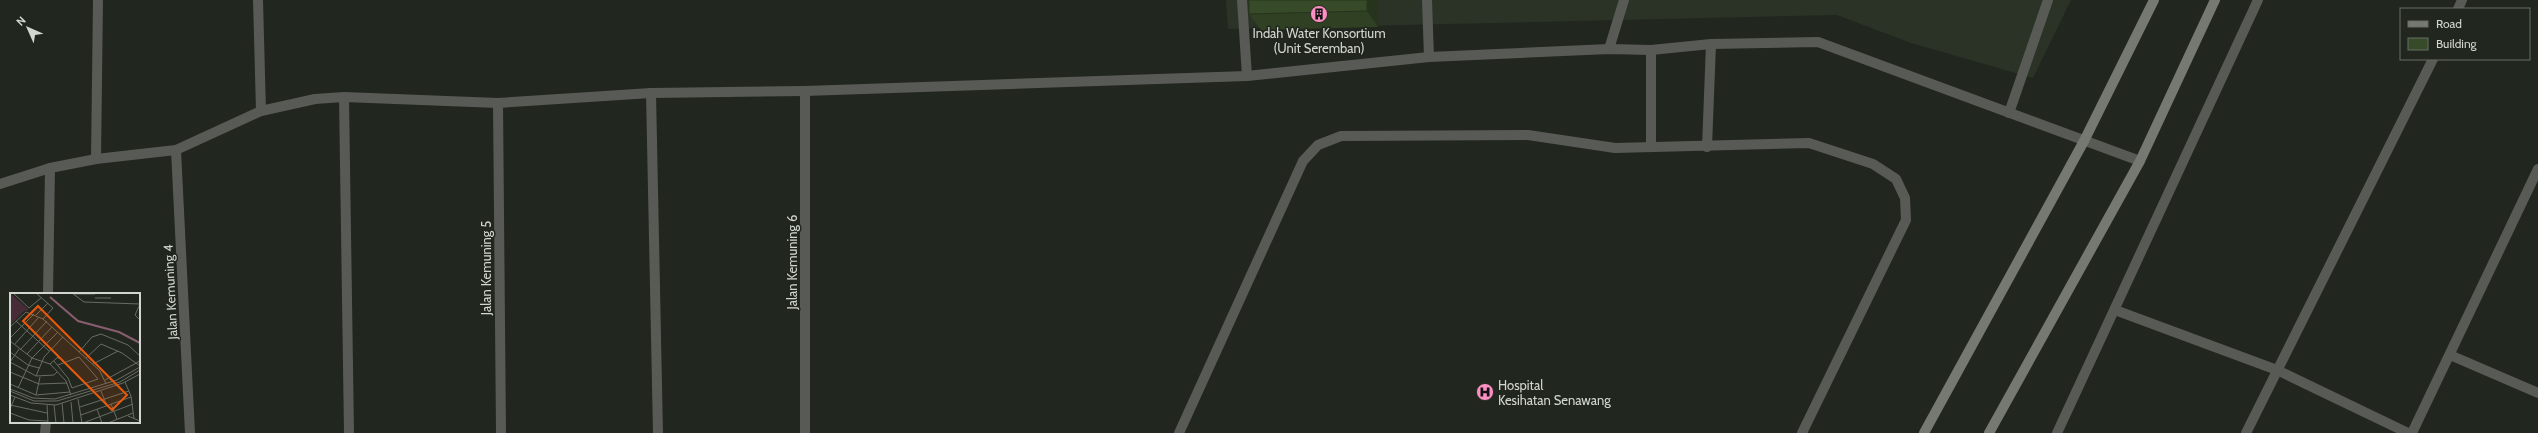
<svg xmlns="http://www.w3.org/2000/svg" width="2538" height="433" font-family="Cabin,sans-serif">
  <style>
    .built { fill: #2b3326 }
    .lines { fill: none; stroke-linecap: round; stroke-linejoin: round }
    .lane { stroke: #585a56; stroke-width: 10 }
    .street { stroke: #585a56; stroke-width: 10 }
    .secondary { stroke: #757972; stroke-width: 10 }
    .wall { fill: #2f4023 }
    .shaded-wall { fill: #26341d }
    .building { fill: #374b29; stroke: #26341d }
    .labels { text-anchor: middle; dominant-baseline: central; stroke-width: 3; stroke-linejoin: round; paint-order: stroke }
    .poi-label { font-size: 13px; fill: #d2d6d0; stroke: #21261e }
    .street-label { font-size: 13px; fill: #d2d6d0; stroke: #21261e }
    .inset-river { fill: none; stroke: #875d6f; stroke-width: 2 }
    .inset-road { fill: none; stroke: #686c65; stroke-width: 1 }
    .view { fill: #e8590c; fill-opacity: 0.15; stroke: #e8590c; stroke-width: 2 }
    .inset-edge { fill: none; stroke: #d2d6d0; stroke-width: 2 }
  </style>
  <rect width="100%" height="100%" fill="#21261e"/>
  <!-- built -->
  <path class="built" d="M 1226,0 L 2071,0 L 2033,78 L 1911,43 L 1837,15 L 1228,29 Z"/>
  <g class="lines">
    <!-- lane -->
    <g class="lane">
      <path d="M 1242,0 L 1247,76"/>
      <path d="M 2458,9 L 2462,0"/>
      <path d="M 651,93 L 658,433"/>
      <path d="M 344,97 L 349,433"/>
      <path d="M 1651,147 L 1651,50"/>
      <path d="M 1707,147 L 1711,44"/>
      <path d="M 96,159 L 98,0"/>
      <path d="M 48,294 L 50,168"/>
      <path d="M 2115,310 L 2277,370 L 2408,433"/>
      <path d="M 2450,355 L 2538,393"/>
      <path d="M 45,433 L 46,422"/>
      <path d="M 1179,433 L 1303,161 L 1318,145 L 1341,136 L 1528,135 L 1615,148 L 1809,143 L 1873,164 L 1896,179 L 1905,198 L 1906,220 L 1802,433"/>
      <path d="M 2246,433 L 2433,59"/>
    </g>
    <!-- street -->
    <g class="street">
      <path d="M 258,0 L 261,111"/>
      <path d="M 1427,0 L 1429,57"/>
      <path d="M 1609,49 L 1624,0"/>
      <path d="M 498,103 L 501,433"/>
      <path d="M 2009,113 L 2048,0"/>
      <path d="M 176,150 L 190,433"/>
      <path d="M 0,184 L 50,168 L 96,159 L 176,150 L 261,111 L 315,99 L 344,97 L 498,103 L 651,93 L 805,91 L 1247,76 L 1429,57 L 1609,49 L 1651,50 L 1711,44 L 1818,42 L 2140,161"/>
      <path d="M 805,433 L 805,91"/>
      <path d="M 2057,433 L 2258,0"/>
      <path d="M 2412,433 L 2538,169"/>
    </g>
    <!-- secondary -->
    <g class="secondary">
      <path d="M 1924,433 L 2084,141 L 2154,0"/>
      <path d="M 1989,433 L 2140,161 L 2215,0"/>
    </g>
  </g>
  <!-- wall -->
  <path class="wall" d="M 1249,0 L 1378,0 L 1378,27 L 1261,30 L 1249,14 Z"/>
  <!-- shaded-wall -->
  <path class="shaded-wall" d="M 1367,0 L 1378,0 L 1378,27 L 1367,11 Z"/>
  <!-- building -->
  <path class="building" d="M 1249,0 L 1367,0 L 1367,11 L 1249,14 Z"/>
  <!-- icons -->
  <defs>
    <g id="building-disc" transform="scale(0.9)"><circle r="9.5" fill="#fc8fc1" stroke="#21261e"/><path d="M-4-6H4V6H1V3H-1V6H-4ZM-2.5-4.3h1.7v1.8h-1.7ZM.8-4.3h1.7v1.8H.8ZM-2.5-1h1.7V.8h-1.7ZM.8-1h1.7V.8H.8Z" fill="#111"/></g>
    <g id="hospital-disc" transform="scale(0.9)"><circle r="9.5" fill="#fc8fc1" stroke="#21261e"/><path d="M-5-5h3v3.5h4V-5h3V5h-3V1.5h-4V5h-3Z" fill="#111"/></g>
  </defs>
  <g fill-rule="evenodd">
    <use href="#building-disc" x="1319" y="14"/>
    <use href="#hospital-disc" x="1485" y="392"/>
  </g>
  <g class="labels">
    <!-- poi labels -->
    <g class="poi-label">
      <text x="1319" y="33">Indah Water Konsortium<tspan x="1319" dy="15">(Unit Seremban)</tspan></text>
      <text x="1498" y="385" text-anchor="start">Hospital<tspan x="1498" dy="15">Kesihatan Senawang</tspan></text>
    </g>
    <!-- street labels -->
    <g class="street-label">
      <text transform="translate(792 262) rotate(-90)">Jalan Kemuning 6</text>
      <text transform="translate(486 268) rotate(-90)">Jalan Kemuning 5</text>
      <text transform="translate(170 292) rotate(-93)">Jalan Kemuning 4</text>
    </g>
  </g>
  <!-- overview -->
  <g transform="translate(10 293)">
    <rect width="130" height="130" fill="#21261e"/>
    <path d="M 0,0 L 19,17 L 14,18 L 0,32 Z" fill="#472c38"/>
    <path class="inset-river" d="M 40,4 L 68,28 L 109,39 L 130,50"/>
    <path class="inset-road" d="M 3,0 L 19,15 L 31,5M 26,0 L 43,15 L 33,26M 62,0 L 74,9 L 130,11M 63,1 L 85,1M 85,5 L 101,5M 130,11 L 125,22 L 130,27M 26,22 L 38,10M 6,28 L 39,58M 0,34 L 16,19 L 33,26 L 90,78 L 96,91M 0,45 L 24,21M 0,48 L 22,65 L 40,71 L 56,88 L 61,102M 4,52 L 29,24M 10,57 L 37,28M 0,59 L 18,72 L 29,75M 69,59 L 82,44 L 91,41 L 118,52 L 130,63M 17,61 L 42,34M 76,65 L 91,51 L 112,60 L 130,73M 44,68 L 58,85 L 62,95 L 88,86 L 69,64 L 48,72M 0,69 L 26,83 L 44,82 L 47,79M 0,69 L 9,56M 40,71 L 48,64 L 49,66M 83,71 L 108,58M 0,79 L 29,91 L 57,90M 26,83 L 34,64 L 53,44M 95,87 L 130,68M 115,89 L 121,103 L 124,126M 0,91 L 26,102 L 60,99M 8,95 L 22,65 L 48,39M 0,96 L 23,105 L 45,106 L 107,87 L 130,74M 0,98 L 24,108 L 47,108 L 110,89 L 130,77M 91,98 L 97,113M 0,102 L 21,110 L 46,112 L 113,90 L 130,81M 26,102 L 30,84M 68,106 L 72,130M 61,109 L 63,130M 52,110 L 54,130M 101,111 L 107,126M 0,112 L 37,120M 37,112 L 38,130M 44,112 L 46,130M 70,114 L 119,98M 0,116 L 5,104M 87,116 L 92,130M 0,120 L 19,127 L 38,128M 71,122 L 121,104M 118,123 L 130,128M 73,130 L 123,111M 98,130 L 123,120"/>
    <path class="view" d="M 28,13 L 117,102 L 102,117 L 13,28 Z"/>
    <rect width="130" height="130" class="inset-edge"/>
  </g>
  <!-- legend -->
  <rect x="2400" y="8" width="130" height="52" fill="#21261e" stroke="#686c65"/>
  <rect x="2408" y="21" width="20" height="6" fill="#757972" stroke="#686c65"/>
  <text x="2436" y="28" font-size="12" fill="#d2d6d0">Road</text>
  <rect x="2408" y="38" width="20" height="12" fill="#374b29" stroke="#686c65"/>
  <text x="2436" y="48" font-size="12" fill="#d2d6d0">Building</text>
  <!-- north arrow -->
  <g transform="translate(28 28) rotate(315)" stroke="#21261e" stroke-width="3" paint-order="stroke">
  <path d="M0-3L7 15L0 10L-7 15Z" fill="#d2d6d0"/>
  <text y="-6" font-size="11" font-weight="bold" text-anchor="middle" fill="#d2d6d0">N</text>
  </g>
</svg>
